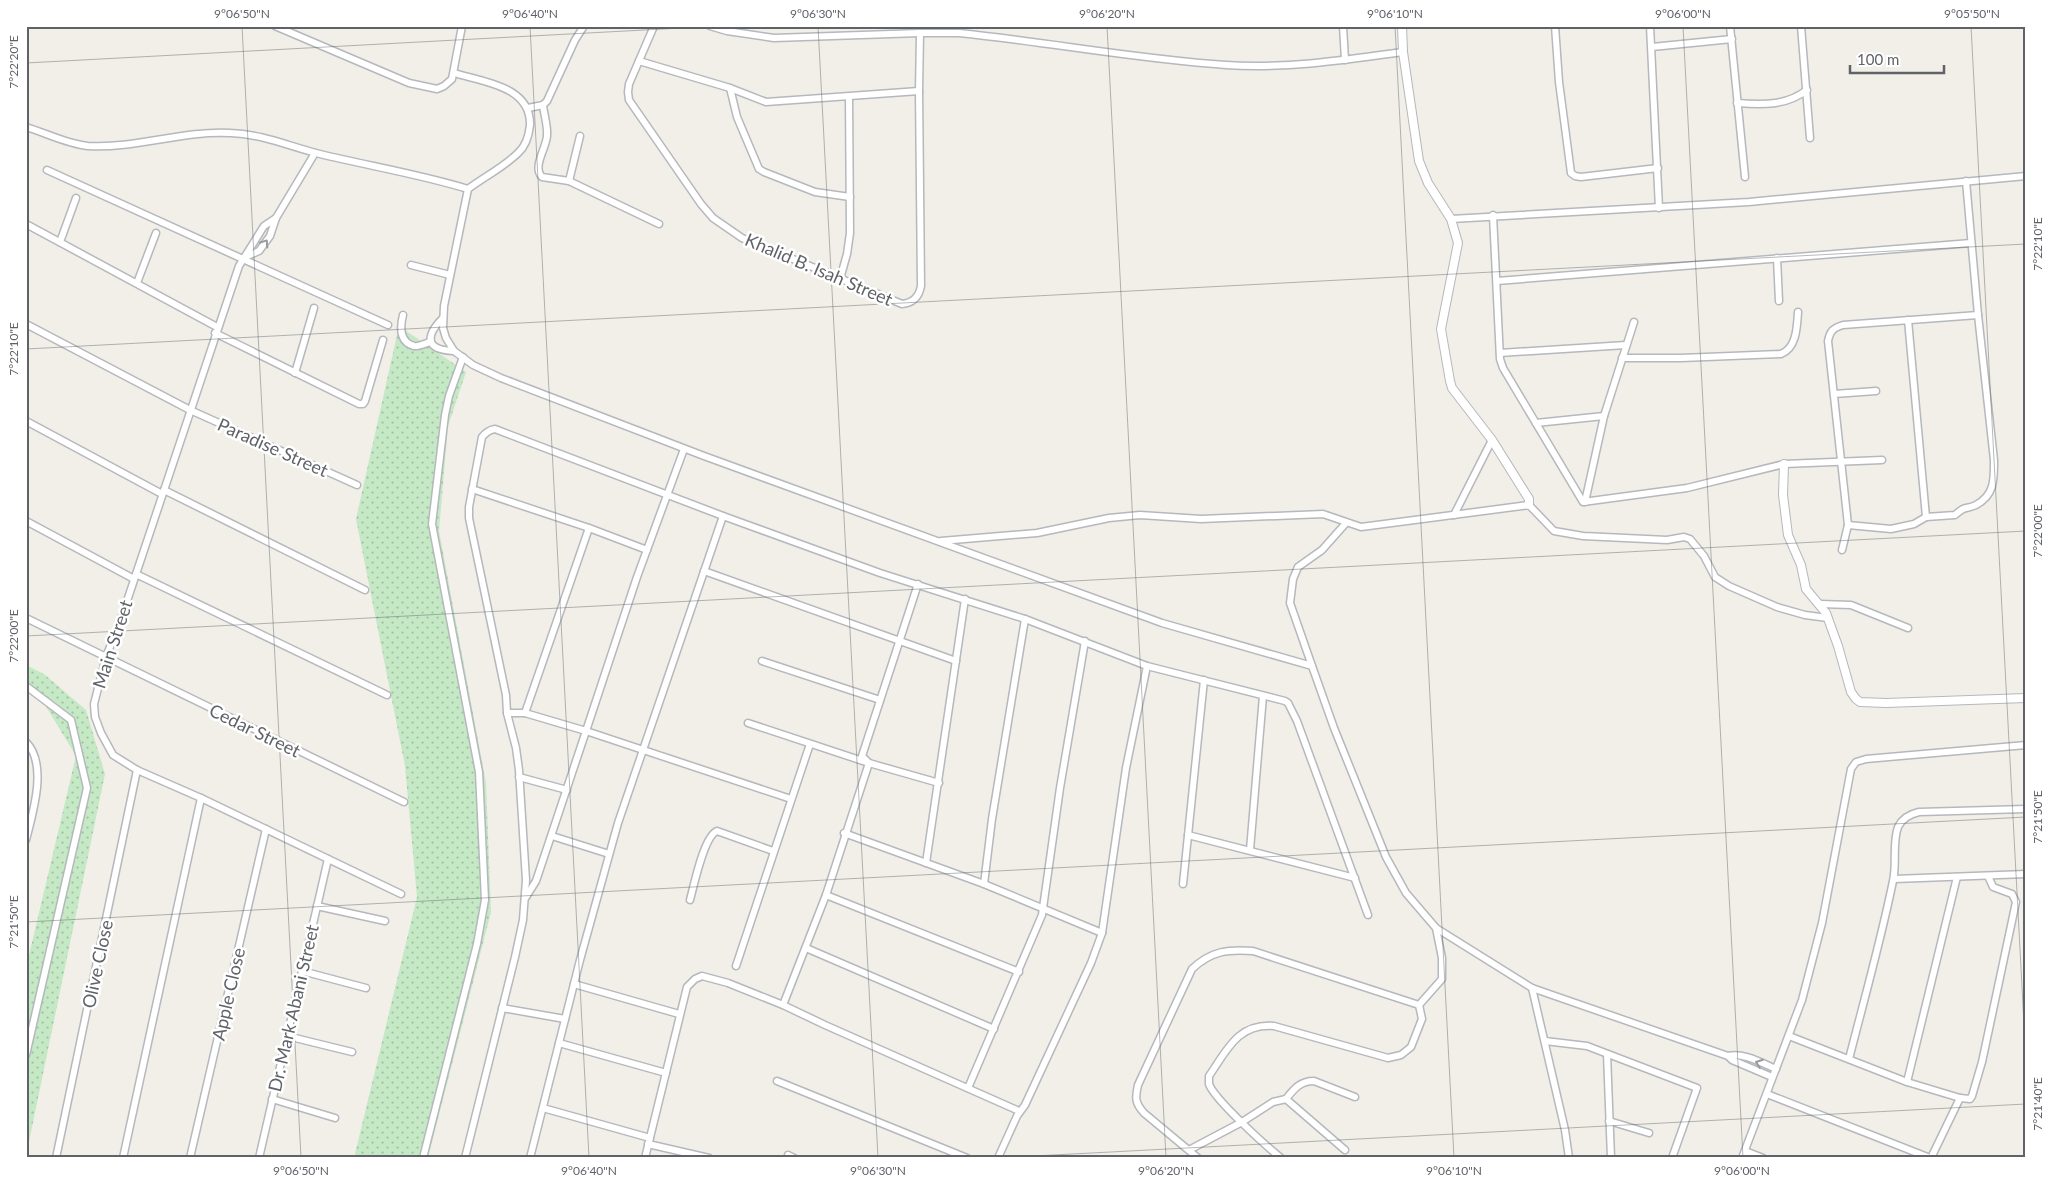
<svg xmlns="http://www.w3.org/2000/svg" width="2052" height="1184" font-family="Lato,sans-serif">
  <style>
    .grass { fill: url(#grass-dots) }
    .lines { fill: none; stroke-linecap: round; stroke-linejoin: round }
    .minor-casing { stroke: #b5b8bc; stroke-width: 9 }
    .tertiary-casing { stroke: #b5b8bc; stroke-width: 10 }
    .minor { stroke: #fff; stroke-width: 6 }
    .tertiary { stroke: #fff; stroke-width: 8 }
    .oneway { stroke: #979a9d }
    .ticks { fill: none; stroke: #5f6368; stroke-width: 1; stroke-opacity: 0.45 }
    .labels { text-anchor: middle; dominant-baseline: central; stroke-width: 5; stroke-linejoin: round; paint-order: stroke }
    .street-label { font-size: 18px; fill: #5f6368; stroke: #fff }
    .neatline { fill: none; stroke: #5f6368; stroke-width: 2 }
    .ticks-label { font-size: 12px; text-anchor: middle; fill: #5f6368 }
  </style>
  <defs>
    <pattern id="grass-dots" width="8" height="8" patternUnits="userSpaceOnUse" patternTransform="scale(1.25)"><rect width="8" height="8" fill="#c5e8c5"/><path d="M2 2h.1M6 6h.1" fill="none" stroke="#a3c0a4" stroke-width="1.8" stroke-linecap="round"/></pattern>
  </defs>
  <rect width="100%" height="100%" fill="#f1efe8"/>
  <!-- grass -->
  <g class="grass">
    <path d="M 399,326 L 466,372 L 448,426 L 439,531 L 486,783 L 491,912 L 428,1158 L 354,1158 L 417,897 L 405,766 L 356,519 Z"/>
    <path d="M 26,665 L 44,674 L 86,710 L 105,774 L 26,1156 L 26,968 L 76,756 L 41,698 L 26,691 Z"/>
  </g>
  <g class="lines">
    <!-- minor casing -->
    <g class="minor-casing">
      <g id="minor">
        <path d="M 275,26 L 409,83 L 437,89 L 444,86 L 452,79 L 462,26"/>
        <path d="M 654,26 L 629,84 L 628,92 L 629,100 L 701,204 L 713,218 L 742,238 L 902,304 C 913,303 919,297 921,286 L 919,91 L 920,33"/>
        <path d="M 710,26 L 727,31 L 774,38 L 920,33 L 959,33 C 1048,42 1136,59 1226,65 C 1285,69 1345,60 1403,52"/>
        <path d="M 1343,26 L 1345,60"/>
        <path d="M 1555,26 L 1559,82 L 1571,173 L 1575,176 L 1581,177 L 1658,168"/>
        <path d="M 1650,26 L 1659,208"/>
        <path d="M 1730,26 L 1745,177"/>
        <path d="M 1801,26 L 1810,138"/>
        <path d="M 1652,47 L 1732,39"/>
        <path d="M 639,61 L 730,88 L 766,102 L 919,91"/>
        <path d="M 454,73 C 483,82 531,86 530,125 C 529,135 526,146 518,153 C 504,167 484,177 468,189 L 444,306 L 443,328 L 446,338 L 454,351 L 473,365 L 501,378 L 704,456 L 1162,623 L 1312,666 L 1334,728 L 1386,857 L 1406,893 L 1436,928 L 1532,988 L 1728,1056 L 1732,1060 L 1772,1077"/>
        <path d="M 730,88 L 737,117 L 759,169 L 764,172 L 815,192 L 850,197"/>
        <path d="M 1737,103 C 1762,105 1786,106 1807,90"/>
        <path d="M 543,105 C 544,115 548,126 547,136 C 546,149 532,167 542,177 L 569,181 L 659,224"/>
        <path d="M 528,108 L 543,105 L 547,101 L 575,40 L 584,26"/>
        <path d="M 26,127 C 46,133 67,144 88,146 C 136,149 183,130 231,133 C 262,134 291,147 320,154 C 369,166 419,174 468,189"/>
        <path d="M 47,170 L 388,325"/>
        <path d="M 569,181 L 580,136"/>
        <path d="M 1493,215 L 1500,359 L 1503,368 L 1583,502 L 1687,488 L 1784,464 L 1882,460"/>
        <path d="M 276,218 L 264,226 L 239,266 L 121,619 L 106,657 L 94,704 L 95,717 L 101,733 L 113,755 L 137,770 L 201,798 L 401,894"/>
        <path d="M 1451,219 L 1749,202 L 2026,176"/>
        <path d="M 26,224 L 217,327"/>
        <path d="M 60,242 L 76,198"/>
        <path d="M 243,258 L 259,251 L 270,236 L 276,218 L 315,153"/>
        <path d="M 1777,258 L 1779,301"/>
        <path d="M 411,265 L 450,275"/>
        <path d="M 840,279 L 847,254 L 850,233 L 849,97"/>
        <path d="M 1497,281 L 1971,243"/>
        <path d="M 137,283 L 156,233"/>
        <path d="M 403,315 C 400,327 399,342 414,346 C 419,347 426,343 430,342"/>
        <path d="M 443,318 C 425,336 425,350 454,351"/>
        <path d="M 1908,320 L 1926,517"/>
        <path d="M 26,324 L 190,410 L 357,485"/>
        <path d="M 215,333 L 359,404 L 363,404 L 365,401 L 383,340"/>
        <path d="M 1500,353 L 1626,345"/>
        <path d="M 1622,358 L 1681,358 L 1781,354 C 1797,348 1797,326 1798,312"/>
        <path d="M 295,373 L 314,308"/>
        <path d="M 1834,394 L 1876,391"/>
        <path d="M 26,421 L 162,494"/>
        <path d="M 1536,423 L 1604,416"/>
        <path d="M 684,449 L 637,577 L 586,731 L 791,799"/>
        <path d="M 472,489 L 589,528 L 647,550"/>
        <path d="M 164,490 L 365,590"/>
        <path d="M 1585,502 L 1604,416 L 1634,322"/>
        <path d="M 1454,515 L 1492,440"/>
        <path d="M 26,521 L 134,579"/>
        <path d="M 1848,525 L 1891,529 L 1914,524 L 1926,517 L 1955,515 C 1966,505 1965,510 1976,505 C 1995,495 1994,479 1994,460 L 1978,315 L 1966,181"/>
        <path d="M 941,541 L 1037,533 L 1109,518 L 1140,515 L 1201,519 L 1323,514 L 1361,527 L 1529,505 L 1554,531 L 1583,536 L 1667,540 L 1684,537 L 1690,539 L 1704,556 L 1715,577 L 1729,586 L 1777,607 L 1805,615 L 1828,618"/>
        <path d="M 1842,550 L 1848,525 L 1828,341 C 1830,331 1833,328 1843,325 L 1978,315"/>
        <path d="M 704,571 L 956,661"/>
        <path d="M 136,574 L 387,695"/>
        <path d="M 1820,604 L 1851,605 L 1908,628"/>
        <path d="M 26,618 L 404,802"/>
        <path d="M 762,661 L 880,700"/>
        <path d="M 1312,666 L 1290,603 L 1293,579 L 1298,567 L 1322,550 L 1346,523"/>
        <path d="M 26,686 L 71,720 L 87,788 L 26,1055"/>
        <path d="M 507,713 L 525,713 L 586,731 L 536,881 L 526,897"/>
        <path d="M 525,713 L 589,528"/>
        <path d="M 748,723 L 869,763 L 939,783"/>
        <path d="M 26,742 C 48,764 33,812 26,840"/>
        <path d="M 519,777 L 567,790"/>
        <path d="M 844,833 L 984,884 L 1102,933"/>
        <path d="M 1188,835 L 1355,878"/>
        <path d="M 552,836 L 609,854"/>
        <path d="M 1250,850 L 1263,696"/>
        <path d="M 926,863 L 965,599"/>
        <path d="M 1894,879 L 2026,874"/>
        <path d="M 984,884 L 992,819 L 1025,619"/>
        <path d="M 1183,884 L 1204,680"/>
        <path d="M 826,895 L 1019,972"/>
        <path d="M 690,900 C 694,885 704,836 717,831 L 773,851"/>
        <path d="M 317,906 L 385,921"/>
        <path d="M 806,948 L 994,1029"/>
        <path d="M 736,966 L 810,744"/>
        <path d="M 302,971 L 366,988"/>
        <path d="M 574,984 L 679,1014"/>
        <path d="M 1532,988 L 1565,1130 L 1569,1158"/>
        <path d="M 783,1005 L 826,895 L 869,763 L 862,756 L 918,584"/>
        <path d="M 502,1008 L 565,1019"/>
        <path d="M 287,1036 L 352,1052"/>
        <path d="M 1789,1036 L 1907,1082 L 1960,1098 L 1931,1158"/>
        <path d="M 1545,1041 L 1587,1046 L 1697,1088 L 1672,1158"/>
        <path d="M 559,1043 L 666,1073"/>
        <path d="M 1607,1054 L 1611,1158"/>
        <path d="M 1728,1056 C 1743,1052 1762,1063 1776,1069"/>
        <path d="M 1849,1059 C 1864,1000 1881,940 1893,881 C 1897,864 1892,843 1898,827 C 1902,819 1910,814 1919,812 L 2026,809"/>
        <path d="M 777,1081 L 967,1158"/>
        <path d="M 1907,1082 L 1957,877"/>
        <path d="M 968,1088 L 1042,915 L 1060,788 L 1085,641"/>
        <path d="M 1767,1094 L 1930,1158"/>
        <path d="M 1960,1098 L 1970,1099 L 1972,1096 L 1982,1062 L 2016,902 L 2012,894 L 1993,887 L 1988,876"/>
        <path d="M 272,1099 L 335,1118"/>
        <path d="M 1286,1099 C 1294,1089 1300,1081 1314,1081 L 1355,1097"/>
        <path d="M 543,1108 L 650,1138"/>
        <path d="M 1609,1121 L 1649,1133"/>
        <path d="M 648,1144 L 709,1158"/>
        <path d="M 1189,1150 L 1242,1122 L 1273,1102 L 1286,1099 L 1345,1150"/>
        <path d="M 1745,1151 L 1763,1158"/>
        <path d="M 788,1155 L 794,1158"/>
        <path d="M 56,1158 L 137,770"/>
        <path d="M 123,1158 L 201,798"/>
        <path d="M 190,1158 L 266,829"/>
        <path d="M 259,1158 L 328,859"/>
        <path d="M 423,1158 L 477,944 L 485,900 L 479,772 L 432,524 L 445,415 L 449,396 L 463,357"/>
        <path d="M 465,1158 L 515,957 L 523,920 L 526,880 L 519,770 L 516,748 L 507,713 L 506,695 L 469,518 L 469,507 L 482,437 C 486,432 489,430 495,429 L 723,516 L 880,573 L 1025,619 L 1147,666 L 1285,701 L 1288,703 L 1297,721 L 1368,915"/>
        <path d="M 530,1158 L 580,960 L 618,823 L 723,516"/>
        <path d="M 645,1158 L 687,987 L 695,979 L 702,976 L 728,983 L 783,1005 L 825,1025 L 1019,1111"/>
        <path d="M 998,1158 L 1017,1116 L 1025,1105 L 1091,963 L 1102,933 L 1126,768 L 1147,666"/>
        <path d="M 1198,1158 L 1144,1113 C 1135,1103 1135,1098 1138,1085 L 1192,969 C 1211,951 1228,949 1253,951 L 1419,1005 L 1442,979 L 1442,958 L 1436,928"/>
        <path d="M 1281,1158 C 1266,1146 1214,1099 1209,1084 C 1209,1082 1209,1078 1209,1076 C 1227,1050 1238,1023 1274,1026 L 1388,1058 L 1401,1055 L 1411,1047 L 1422,1019 L 1419,1005"/>
        <path d="M 1742,1158 L 1802,1000 L 1822,923 L 1851,769 L 1856,762 L 1866,759 L 2026,745"/>
      </g>
    </g>
    <!-- tertiary casing -->
    <g class="tertiary-casing">
      <g id="tertiary">
        <path d="M 1402,26 L 1403,52 L 1419,161 L 1428,183 L 1451,219 L 1458,243 L 1441,329 L 1450,381 L 1452,388 L 1492,440 L 1529,499 L 1529,505"/>
        <path d="M 1784,464 L 1783,495 L 1788,535 L 1801,565 L 1806,589 L 1826,613 L 1838,646 L 1851,692 L 1856,699 L 1860,702 L 1886,703 L 2026,698"/>
      </g>
    </g>
    <!-- minor -->
    <use href="#minor" class="minor"/>
    <!-- tertiary -->
    <use href="#tertiary" class="tertiary"/>
  </g>
  <!-- one-way arrows -->
  <defs><path id="oneway-chevron" d="M-2-3.5L2.5 0L-2 3.5" fill="none" stroke-width="1.6" stroke-linecap="round" stroke-linejoin="round" transform="scale(1.25)"/></defs>
  <g class="oneway">
    <use href="#oneway-chevron" transform="translate(265 243) rotate(-56)"/>
    <use href="#oneway-chevron" transform="translate(1759 1063) rotate(-160)"/>
  </g>
  <!-- ticks -->
  <path class="ticks" d="M 242,26 L 301,1158M 530,26 L 589,1158M 818,26 L 878,1158M 1107,26 L 1166,1158M 1395,26 L 1454,1158M 1683,26 L 1743,1158M 1971,26 L 2026,1062M 26,63 L 719,26M 26,349 L 2026,244M 26,636 L 2026,531M 26,922 L 2026,817M 996,1158 L 2026,1104"/>
  <g class="labels">
    <!-- street labels -->
    <g class="street-label">
      <text transform="translate(819 269) rotate(23)">Khalid B. Isah Street</text>
      <text transform="translate(273 447) rotate(24)">Paradise Street</text>
      <text transform="translate(112 644) rotate(-72)">Main Street</text>
      <text transform="translate(255 730) rotate(26)">Cedar Street</text>
      <text transform="translate(97 964) rotate(-78)">Olive Close</text>
      <text transform="translate(228 994) rotate(-77)">Apple Close</text>
      <text transform="translate(293 1008) rotate(-77)">Dr. Mark Abani Street</text>
    </g>
  </g>
  <!-- border -->
  <rect width="2052" height="1184" fill="none" stroke="#ffffff" stroke-width="55"/>
  <!-- scale -->
  <path d="M1850 65v8h94v-8" fill="none" stroke="#5f6368" stroke-width="2.5"/>
  <text x="1857" y="65" font-size="15" fill="#5f6368" stroke="#ffffff" stroke-width="4" paint-order="stroke">100 m</text>
  <rect x="28" y="28" width="1996" height="1128" class="neatline"/>
  <g class="ticks-label">
    <text x="242" y="18">9°06'50"N</text>
    <text x="530" y="18">9°06'40"N</text>
    <text x="818" y="18">9°06'30"N</text>
    <text x="1107" y="18">9°06'20"N</text>
    <text x="1395" y="18">9°06'10"N</text>
    <text x="1683" y="18">9°06'00"N</text>
    <text x="1972" y="18">9°05'50"N</text>
    <text transform="translate(14 62) rotate(-90)" y="4">7°22'20"E</text>
    <text transform="translate(2038 244) rotate(-90)" y="4">7°22'10"E</text>
    <text transform="translate(14 349) rotate(-90)" y="4">7°22'10"E</text>
    <text transform="translate(2038 531) rotate(-90)" y="4">7°22'00"E</text>
    <text transform="translate(14 636) rotate(-90)" y="4">7°22'00"E</text>
    <text transform="translate(2038 817) rotate(-90)" y="4">7°21'50"E</text>
    <text transform="translate(14 922) rotate(-90)" y="4">7°21'50"E</text>
    <text transform="translate(2038 1104) rotate(-90)" y="4">7°21'40"E</text>
    <text x="301" y="1175">9°06'50"N</text>
    <text x="589" y="1175">9°06'40"N</text>
    <text x="878" y="1175">9°06'30"N</text>
    <text x="1166" y="1175">9°06'20"N</text>
    <text x="1454" y="1175">9°06'10"N</text>
    <text x="1742" y="1175">9°06'00"N</text>
  </g>
</svg>
